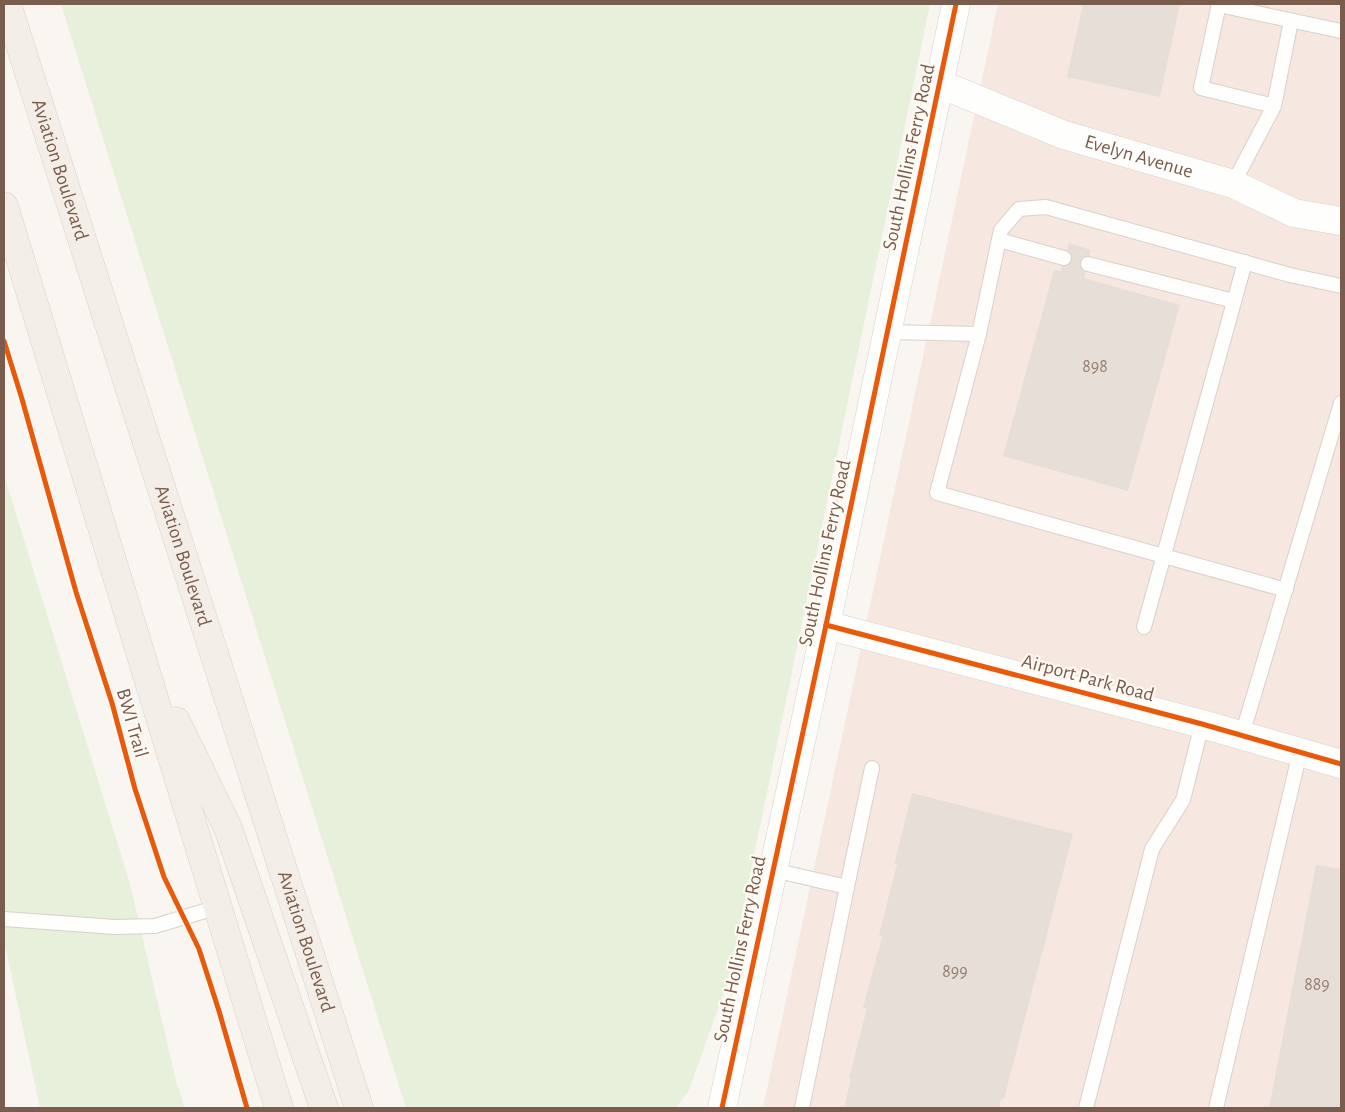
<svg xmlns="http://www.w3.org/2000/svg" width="1345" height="1112" font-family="'Alegreya Sans',sans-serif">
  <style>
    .commercial { fill: #f6e8e1 }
    .green { fill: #e7f0db }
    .building { fill: #e6ded7 }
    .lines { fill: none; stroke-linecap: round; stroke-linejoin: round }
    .service-casing { stroke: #d7d1cb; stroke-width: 16 }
    .minor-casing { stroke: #d7d1cb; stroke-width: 29 }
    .primary-casing { stroke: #dad1cc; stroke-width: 29 }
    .service { stroke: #fefefd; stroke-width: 14 }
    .minor { stroke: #fefefd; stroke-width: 28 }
    .primary { stroke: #f3eee8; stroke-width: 28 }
    .cycleway-casing { stroke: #fffaf3; stroke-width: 8 }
    .cycleway { stroke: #e8590c; stroke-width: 5 }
    .labels { text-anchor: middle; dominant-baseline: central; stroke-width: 4.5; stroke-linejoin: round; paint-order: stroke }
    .number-label { font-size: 18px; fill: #977e72 }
    .street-label { font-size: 20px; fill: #7a5c4d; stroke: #fffaf3 }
  </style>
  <rect width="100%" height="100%" fill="#f9f5f0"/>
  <!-- commercial -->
  <path class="commercial" d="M 998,4 L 1341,4 L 1341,1108 L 763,1108 Z"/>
  <!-- green -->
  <g class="green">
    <path d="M 61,4 L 930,4 L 728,981 L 689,1090 L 676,1108 L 406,1108 Z"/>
    <path d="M 4,475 L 130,884 L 176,1081 L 185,1108 L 40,1108 L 4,940 Z"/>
  </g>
  <!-- building -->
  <g class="building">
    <path d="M 1083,4 L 1180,4 L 1160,97 L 1067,77 Z"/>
    <path d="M 1069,243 L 1091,250 L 1084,278 L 1180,305 L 1128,491 L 1003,456 L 1054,270 L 1061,271 Z"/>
    <path d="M 912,793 L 1073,834 L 1004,1099 L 1001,1099 L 999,1108 L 844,1108 L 851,1079 L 849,1078 L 867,1008 L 863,1008 L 882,937 L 879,935 L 897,864 L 894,864 Z"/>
    <path d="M 1316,865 L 1341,869 L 1341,1108 L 1269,1108 Z"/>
  </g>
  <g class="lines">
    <!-- service casing -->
    <g class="service-casing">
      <g id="service">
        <path d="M 1219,4 L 1201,88 L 1274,106"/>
        <path d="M 1219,5 L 1341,31"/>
        <path d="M 1233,184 L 1274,106 L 1291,21"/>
        <path d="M 999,240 L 1064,258"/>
        <path d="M 1088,264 L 1234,301"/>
        <path d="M 888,332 L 979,334 L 1001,230 L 1019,209 L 1046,207 L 1290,275 L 1341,286"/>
        <path d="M 979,334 L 937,493 L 1286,590"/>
        <path d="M 1144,627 L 1245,262"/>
        <path d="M 1242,735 L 1341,403"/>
        <path d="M 773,870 L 847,887 L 872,768"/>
        <path d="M 4,919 L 115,927 L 155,926 L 218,907"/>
        <path d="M 802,1108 L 847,887"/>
        <path d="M 1086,1108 L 1152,849 L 1183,800 L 1202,724"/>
        <path d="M 1216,1108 L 1300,752"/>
      </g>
    </g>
    <!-- minor casing -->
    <g class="minor-casing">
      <g id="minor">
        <path id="s1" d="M 940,84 L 1064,135 L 1233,184 L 1294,213 L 1340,221"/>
        <path d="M 826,625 L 1202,724 L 1341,764"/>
        <path d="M 722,1108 L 826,625 L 956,4"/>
      </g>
    </g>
    <!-- primary casing -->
    <g class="primary-casing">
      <g id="primary">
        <path id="s2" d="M 7,4 L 359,1108"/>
        <path d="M 4,206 L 279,1108"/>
        <path d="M 176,721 L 228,828 L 324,1108"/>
      </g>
    </g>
    <!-- service -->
    <use href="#service" class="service"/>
    <!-- minor -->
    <use href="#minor" class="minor"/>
    <!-- primary -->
    <use href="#primary" class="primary"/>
    <!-- cycleway casing -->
    <g class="cycleway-casing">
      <g id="cycleway">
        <path d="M 4,341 L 22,399 L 76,592 L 112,703 L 135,789 L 164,877 L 199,949 L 219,1011 L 247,1108"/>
        <path d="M 826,625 L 1202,724 L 1341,764"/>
        <path d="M 722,1108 L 826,625 L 956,4"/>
      </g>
    </g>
    <!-- cycleway -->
    <use href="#cycleway" class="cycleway"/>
  </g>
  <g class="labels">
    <!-- number labels -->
    <g class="number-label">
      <text x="1095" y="367">898</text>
      <text x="955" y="972">899</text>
      <text x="1317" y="985">889</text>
    </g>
    <!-- street labels -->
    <g class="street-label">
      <text transform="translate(909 157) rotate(-78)">South Hollins Ferry Road</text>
      <text stroke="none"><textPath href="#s1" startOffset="212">Evelyn Avenue</textPath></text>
      <text stroke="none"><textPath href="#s2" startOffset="174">Aviation Boulevard</textPath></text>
      <text transform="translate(825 553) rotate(-78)">South Hollins Ferry Road</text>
      <text stroke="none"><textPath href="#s2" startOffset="579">Aviation Boulevard</textPath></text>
      <text transform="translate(1088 678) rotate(15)">Airport Park Road</text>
      <text transform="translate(132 723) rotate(74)">BWI Trail</text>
      <text stroke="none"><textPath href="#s2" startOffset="984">Aviation Boulevard</textPath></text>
      <text transform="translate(740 949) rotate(-78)">South Hollins Ferry Road</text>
    </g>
  </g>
  <!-- border -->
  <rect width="1345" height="1112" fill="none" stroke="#7a5c4d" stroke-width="10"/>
</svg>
